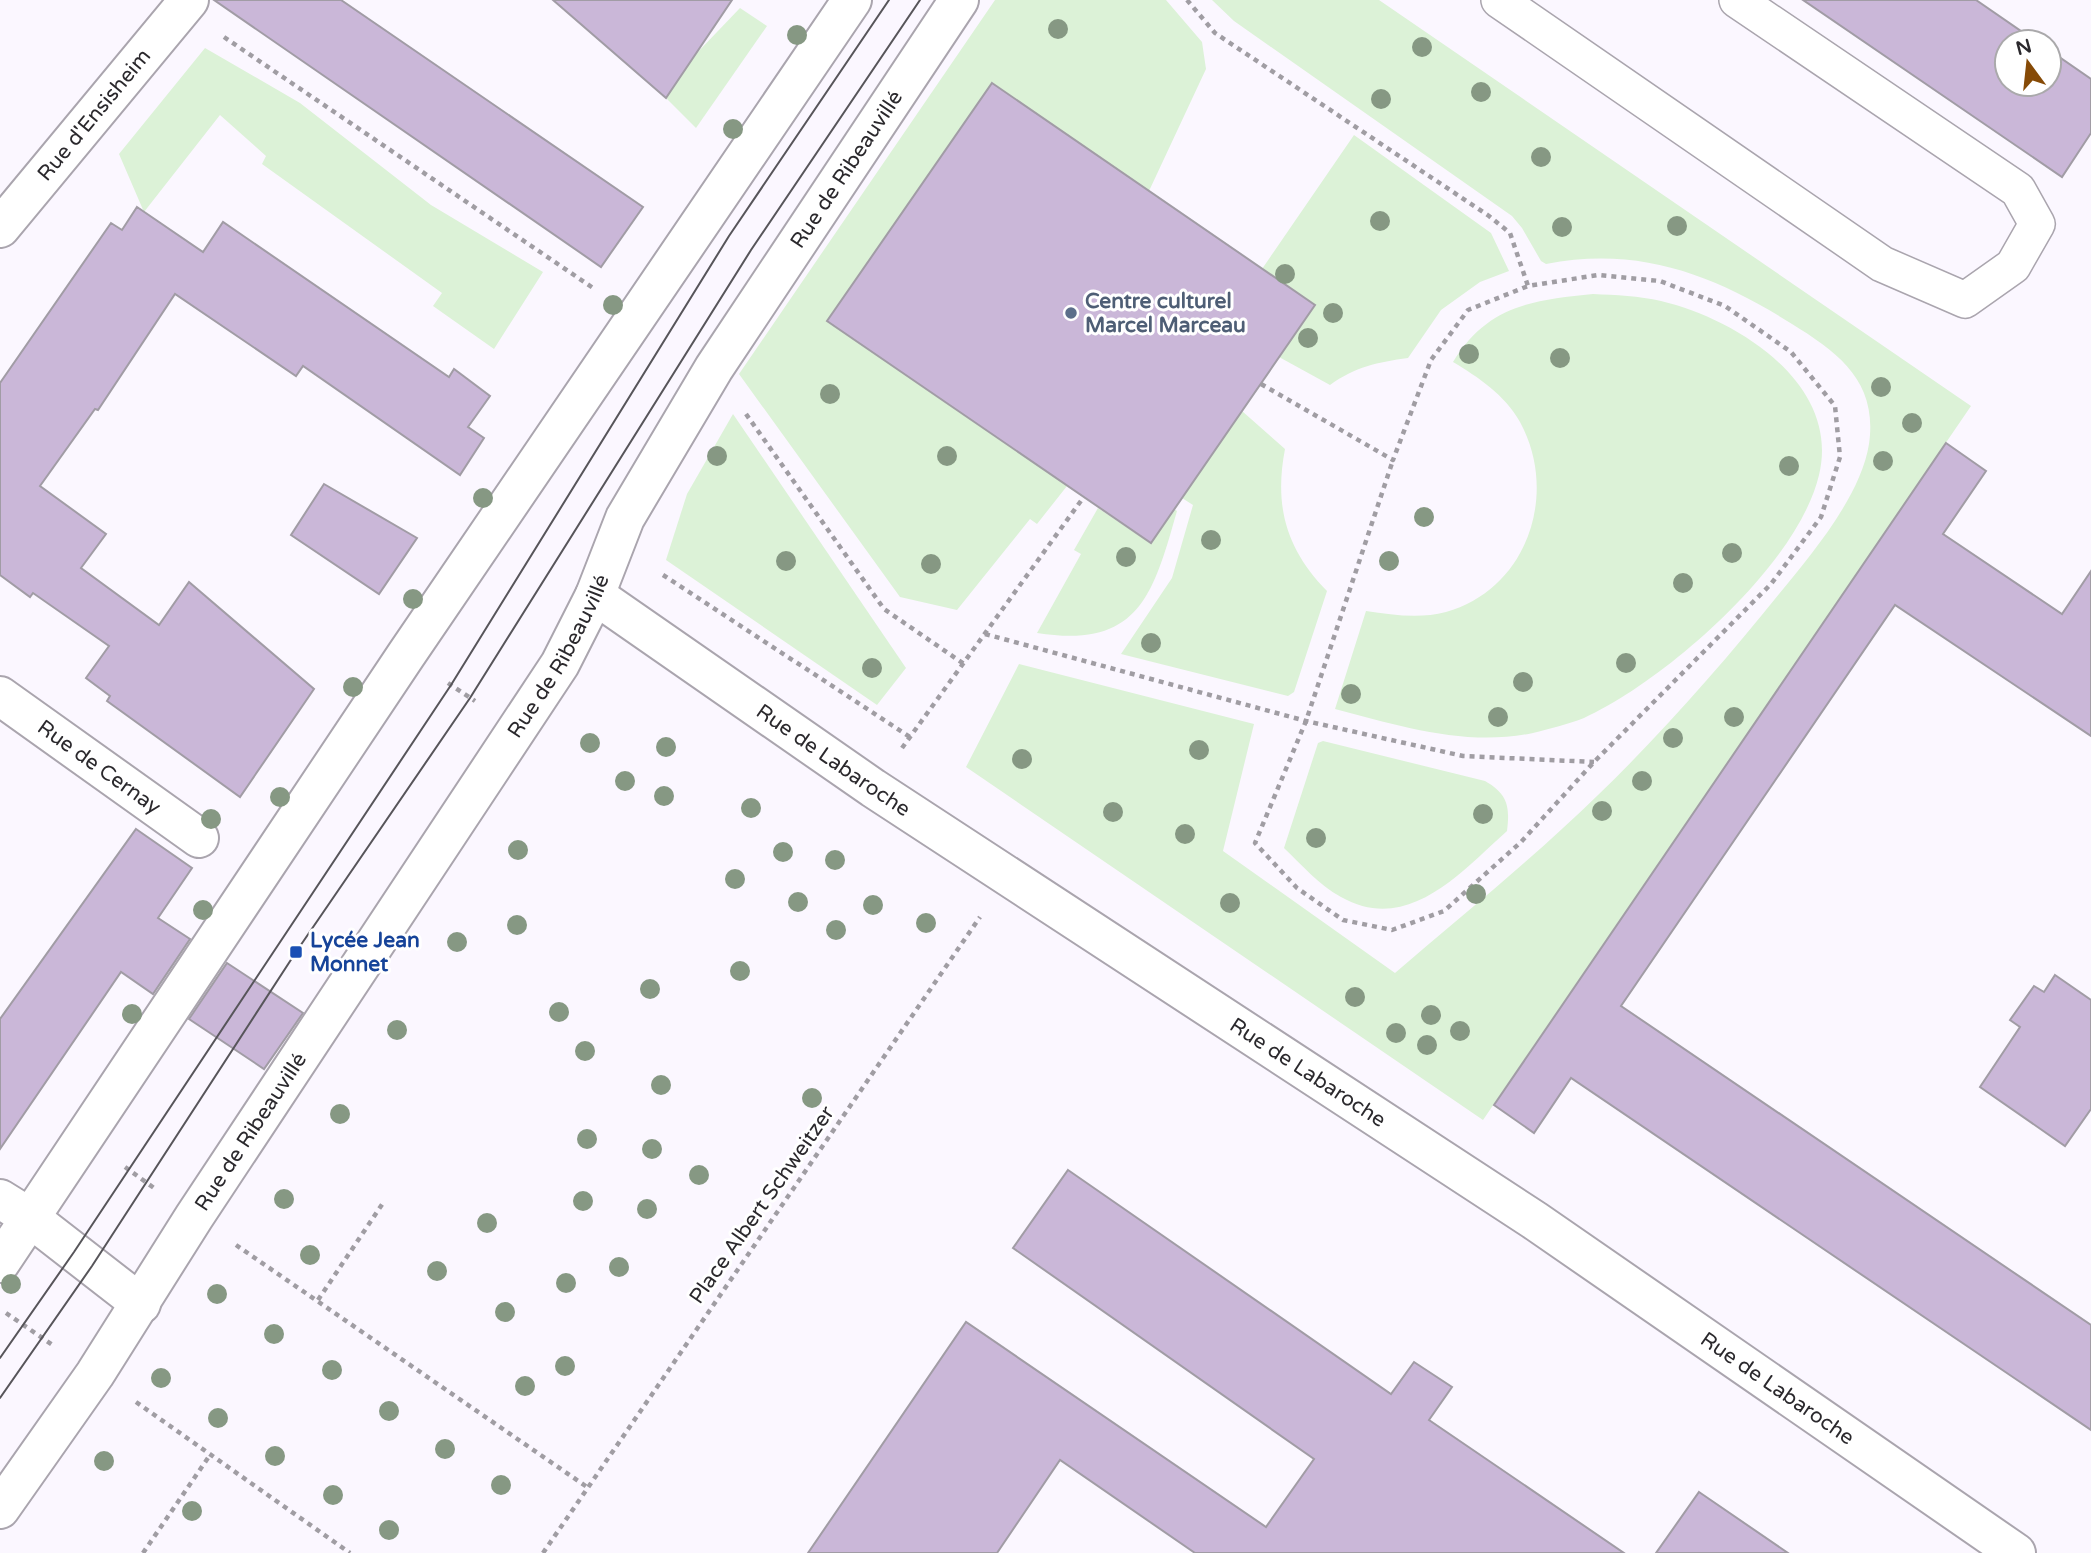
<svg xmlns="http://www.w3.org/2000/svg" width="2091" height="1553" font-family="'Varela Round',sans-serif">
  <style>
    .green { fill: #dcf2d7 }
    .building { fill: #cab7d8; stroke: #a19ca5; stroke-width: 2 }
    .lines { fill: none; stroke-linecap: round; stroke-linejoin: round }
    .lane-casing { stroke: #aaa5ae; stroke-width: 38 }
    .street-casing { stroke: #aaa5ae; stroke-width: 42 }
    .secondary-casing { stroke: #aaa5ae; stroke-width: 42 }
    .path { stroke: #a09da3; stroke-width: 4.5; stroke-dasharray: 5 5; stroke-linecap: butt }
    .lane { stroke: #fff; stroke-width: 35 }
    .street { stroke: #fff; stroke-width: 38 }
    .secondary { stroke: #fff; stroke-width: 38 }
    .tram { stroke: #57555a; stroke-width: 2 }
    .tree { fill: #869883 }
    .service-dot { fill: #5c6f8a; stroke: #fff; stroke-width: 2.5 }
    .transit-dot { fill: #1a4fb4; stroke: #fff; stroke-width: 2.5 }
    .labels { text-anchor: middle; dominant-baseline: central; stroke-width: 6; stroke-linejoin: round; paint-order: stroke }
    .street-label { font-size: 21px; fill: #2b292d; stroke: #fff }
    .service-label { font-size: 21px; font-weight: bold; fill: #4e5e75; stroke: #fff; text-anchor: start }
    .transit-label { font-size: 21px; font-weight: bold; fill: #164399; stroke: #fff; text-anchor: start }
  </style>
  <rect width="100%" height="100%" fill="#fbf7ff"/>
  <!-- green -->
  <g class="green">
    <path d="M 995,0 L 1166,0 L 1202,42 L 1206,69 L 1149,191 L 992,83 L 828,322 L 1067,486 L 1037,524 L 1030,519 L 957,610 L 900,597 L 739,374 Z"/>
    <path d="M 1212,0 L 1379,0 L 1971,406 L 1483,1120 L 966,767 L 1019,664 L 1254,724 L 1223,851 L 1395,973 C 1451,925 1509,878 1563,828 C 1641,757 1713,676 1779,594 C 1811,555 1861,496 1869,444 C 1878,382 1839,353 1792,324 C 1714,275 1640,246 1546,264 L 1541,261 L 1522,228 L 1512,216 L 1234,21 Z"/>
    <path d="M 740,8 L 767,26 L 696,128 L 666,98 L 694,56 Z"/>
    <path d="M 205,48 L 300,103 L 431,205 L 543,272 L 494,349 L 433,306 L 442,293 L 262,164 L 266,156 L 220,115 L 144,212 L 119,154 Z"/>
    <path d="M 1354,135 L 1491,233 L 1509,271 L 1480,282 L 1441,310 L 1408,358 C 1378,362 1355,367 1330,385 L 1279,357 L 1262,269 Z"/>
    <path d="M 1593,294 C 1616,295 1639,296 1661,301 C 1737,319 1841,384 1819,475 C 1798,565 1665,681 1584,718 C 1569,724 1549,729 1533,733 C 1466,747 1400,726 1335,709 L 1366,611 C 1393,615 1420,619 1446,612 C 1528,589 1559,493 1520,422 C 1505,395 1478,377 1453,362 C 1487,306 1532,300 1593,294 Z"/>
    <path d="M 1242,411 L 1285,449 C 1274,506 1286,549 1327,591 L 1294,692 L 1288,696 L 1121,654 L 1172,578 L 1193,505 L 1182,498 Z"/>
    <path d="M 733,414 L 906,668 L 877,705 L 666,560 L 687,494 Z"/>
    <path d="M 1098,508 L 1150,543 L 1174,509 L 1177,511 C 1153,595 1139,649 1037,633 L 1081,554 L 1074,550 Z"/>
    <path d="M 1323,741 L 1485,781 C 1508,794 1510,807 1507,831 C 1461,872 1408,935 1341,897 C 1319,885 1302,865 1284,848 L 1318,743 Z"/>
  </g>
  <!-- building -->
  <g class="building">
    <path d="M 214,0 L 341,0 L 643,207 L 601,267 Z"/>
    <path d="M 553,0 L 732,0 L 666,98 Z"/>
    <path d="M 1803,0 L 1976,0 L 2037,42 L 2007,42 L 2007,84 L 2049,84 L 2049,50 L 2091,79 L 2091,133 L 2062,177 Z"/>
    <path d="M 992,83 L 1315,305 L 1151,543 L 827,321 Z"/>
    <path d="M 137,207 L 203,252 L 223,222 L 449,377 L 454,369 L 490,396 L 468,427 L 484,438 L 460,475 L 303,366 L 296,376 L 175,294 L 98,410 L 95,409 L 40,486 L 106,534 L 81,568 L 159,625 L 189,582 L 314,689 L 240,797 L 107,701 L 110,696 L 86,678 L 109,646 L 33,593 L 30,597 L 0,575 L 0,383 L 111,223 L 122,230 Z"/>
    <path d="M 1946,443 L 1986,471 L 1943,534 L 2062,614 L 2091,571 L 2091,736 L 1895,605 L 1621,1006 L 2091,1325 L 2091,1430 L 1571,1078 L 1534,1133 L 1494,1105 Z"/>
    <path d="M 324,484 L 417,538 L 379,594 L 291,535 Z"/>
    <path d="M 136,829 L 192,868 L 158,918 L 190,939 L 153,994 L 121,972 L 0,1149 L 0,1019 Z"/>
    <path d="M 227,963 L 303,1013 L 264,1069 L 189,1019 Z"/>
    <path d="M 2055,975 L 2091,1000 L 2091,1109 L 2065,1146 L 1980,1087 L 2020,1027 L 2010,1020 L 2034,986 L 2044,992 Z"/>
    <path d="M 1068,1170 L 1391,1394 L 1414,1362 L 1452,1387 L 1429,1420 L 1624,1553 L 1195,1553 L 1060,1460 L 997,1553 L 808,1553 L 966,1322 L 1266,1527 L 1314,1459 L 1013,1248 Z"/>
    <path d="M 1699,1492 L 1788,1553 L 1656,1553 Z"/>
  </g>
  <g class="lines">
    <!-- lane casing -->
    <g class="lane-casing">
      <path id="lane" d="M 1499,0 L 1882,264 L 1965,300 L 2013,266 L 2037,224 L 2018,190 L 1737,0"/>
    </g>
    <!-- street casing -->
    <g class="street-casing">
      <g id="street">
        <path id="s1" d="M 0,228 L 189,0"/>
        <path id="s2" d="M 595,595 L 873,788 L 1534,1220 L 2016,1553"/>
        <path id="s3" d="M 0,696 L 199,838"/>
        <path d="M 0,1199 L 29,1217"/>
      </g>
    </g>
    <!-- secondary casing -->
    <g class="secondary-casing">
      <g id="secondary">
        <path d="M 29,1217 L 141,1304"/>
        <path d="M 0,1263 L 406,655 L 852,0"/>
        <path id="s4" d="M 0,1509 L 95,1374 L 194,1217 L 560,664 L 595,595 L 625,518 L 714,368 L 959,0"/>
      </g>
    </g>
    <!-- path -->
    <g class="path">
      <path d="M 1187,0 L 1215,33 L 1489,216 L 1510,233 L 1528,286 L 1598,275 L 1660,281 L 1725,306 L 1791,352 L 1835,406 L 1840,457 L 1821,517 L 1771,584 L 1594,762 L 1521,842 L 1444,911 L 1392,930 L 1343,920 L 1297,888 L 1255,843 L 1306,721 L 1393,460"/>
      <path d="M 224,37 L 596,290"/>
      <path d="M 1261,384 L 1393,460 L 1431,360 L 1468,310 L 1528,286"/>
      <path d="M 746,414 L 884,609 L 964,664"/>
      <path d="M 663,575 L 910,737"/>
      <path d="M 985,634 L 1306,721 L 1463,756 L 1594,762"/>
      <path d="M 448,683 L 475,701"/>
      <path d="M 902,748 L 1083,498"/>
      <path d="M 125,1167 L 154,1188"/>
      <path d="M 236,1245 L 587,1487"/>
      <path d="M 318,1300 L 383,1203"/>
      <path d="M 6,1313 L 54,1346"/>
      <path d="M 136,1402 L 350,1553"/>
      <path d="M 143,1553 L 210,1455"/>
      <path d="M 543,1553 L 980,917"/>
    </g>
    <!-- lane -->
    <use href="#lane" class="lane"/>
    <!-- street -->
    <use href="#street" class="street"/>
    <!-- secondary -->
    <use href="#secondary" class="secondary"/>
    <!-- tram -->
    <g class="tram">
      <path d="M 0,1358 L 74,1252 L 451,685 L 729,236 L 889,0"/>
      <path d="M 0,1398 L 92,1266 L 296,952 L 470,698 L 751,250 L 920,0"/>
    </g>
  </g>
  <!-- trees -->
  <g class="tree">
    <circle cx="1058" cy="29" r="10"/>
    <circle cx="797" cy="35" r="10"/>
    <circle cx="1422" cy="47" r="10"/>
    <circle cx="1481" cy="92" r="10"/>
    <circle cx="1381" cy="99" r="10"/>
    <circle cx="733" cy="129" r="10"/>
    <circle cx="1541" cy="157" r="10"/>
    <circle cx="1380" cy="221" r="10"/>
    <circle cx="1677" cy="226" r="10"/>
    <circle cx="1562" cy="227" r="10"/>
    <circle cx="1285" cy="274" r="10"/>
    <circle cx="613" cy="305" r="10"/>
    <circle cx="1333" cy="313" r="10"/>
    <circle cx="1308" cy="338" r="10"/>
    <circle cx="1469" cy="354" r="10"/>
    <circle cx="1560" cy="358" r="10"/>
    <circle cx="1881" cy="387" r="10"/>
    <circle cx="830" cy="394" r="10"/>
    <circle cx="1912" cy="423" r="10"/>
    <circle cx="717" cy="456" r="10"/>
    <circle cx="947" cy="456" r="10"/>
    <circle cx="1883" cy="461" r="10"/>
    <circle cx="1789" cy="466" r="10"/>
    <circle cx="483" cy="498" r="10"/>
    <circle cx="1424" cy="517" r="10"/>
    <circle cx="1211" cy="540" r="10"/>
    <circle cx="1732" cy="553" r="10"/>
    <circle cx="1126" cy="557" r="10"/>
    <circle cx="786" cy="561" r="10"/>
    <circle cx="1389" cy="561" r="10"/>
    <circle cx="931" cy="564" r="10"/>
    <circle cx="1683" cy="583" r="10"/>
    <circle cx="413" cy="599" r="10"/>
    <circle cx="1151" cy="643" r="10"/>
    <circle cx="1626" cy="663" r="10"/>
    <circle cx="872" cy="668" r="10"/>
    <circle cx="1523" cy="682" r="10"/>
    <circle cx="353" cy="687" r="10"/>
    <circle cx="1351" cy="694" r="10"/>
    <circle cx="1498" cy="717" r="10"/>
    <circle cx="1734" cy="717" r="10"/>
    <circle cx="1673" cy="738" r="10"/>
    <circle cx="590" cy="743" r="10"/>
    <circle cx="666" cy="747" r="10"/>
    <circle cx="1199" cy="750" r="10"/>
    <circle cx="1022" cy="759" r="10"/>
    <circle cx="625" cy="781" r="10"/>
    <circle cx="1642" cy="781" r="10"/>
    <circle cx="664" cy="796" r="10"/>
    <circle cx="280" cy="797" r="10"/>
    <circle cx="751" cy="808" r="10"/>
    <circle cx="1602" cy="811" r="10"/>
    <circle cx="1113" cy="812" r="10"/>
    <circle cx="1483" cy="814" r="10"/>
    <circle cx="211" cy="819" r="10"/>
    <circle cx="1185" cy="834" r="10"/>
    <circle cx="1316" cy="838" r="10"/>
    <circle cx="518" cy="850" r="10"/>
    <circle cx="783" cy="852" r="10"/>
    <circle cx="835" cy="860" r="10"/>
    <circle cx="735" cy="879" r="10"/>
    <circle cx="1476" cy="894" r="10"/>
    <circle cx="798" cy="902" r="10"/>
    <circle cx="1230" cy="903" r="10"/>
    <circle cx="873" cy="905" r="10"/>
    <circle cx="203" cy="910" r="10"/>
    <circle cx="926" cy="923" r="10"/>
    <circle cx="517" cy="925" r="10"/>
    <circle cx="836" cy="930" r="10"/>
    <circle cx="457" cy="942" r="10"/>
    <circle cx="740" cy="971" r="10"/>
    <circle cx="650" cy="989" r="10"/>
    <circle cx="1355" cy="997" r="10"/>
    <circle cx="559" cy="1012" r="10"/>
    <circle cx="132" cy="1014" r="10"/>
    <circle cx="1431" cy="1015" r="10"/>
    <circle cx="397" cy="1030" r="10"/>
    <circle cx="1460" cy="1031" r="10"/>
    <circle cx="1396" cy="1033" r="10"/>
    <circle cx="1427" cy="1045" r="10"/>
    <circle cx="585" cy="1051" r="10"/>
    <circle cx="661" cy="1085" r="10"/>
    <circle cx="812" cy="1098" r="10"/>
    <circle cx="340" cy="1114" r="10"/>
    <circle cx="587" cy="1139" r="10"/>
    <circle cx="652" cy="1149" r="10"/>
    <circle cx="699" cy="1175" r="10"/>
    <circle cx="284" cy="1199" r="10"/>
    <circle cx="583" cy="1201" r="10"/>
    <circle cx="647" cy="1209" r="10"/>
    <circle cx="487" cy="1223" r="10"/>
    <circle cx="310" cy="1255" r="10"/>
    <circle cx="619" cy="1267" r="10"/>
    <circle cx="437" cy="1271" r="10"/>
    <circle cx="566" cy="1283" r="10"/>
    <circle cx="11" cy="1284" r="10"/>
    <circle cx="217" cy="1294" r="10"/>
    <circle cx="505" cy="1312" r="10"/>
    <circle cx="274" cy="1334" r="10"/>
    <circle cx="565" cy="1366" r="10"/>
    <circle cx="332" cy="1370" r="10"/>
    <circle cx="161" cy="1378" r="10"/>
    <circle cx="525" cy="1386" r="10"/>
    <circle cx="389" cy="1411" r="10"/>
    <circle cx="218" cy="1418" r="10"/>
    <circle cx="445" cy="1449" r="10"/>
    <circle cx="275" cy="1456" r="10"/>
    <circle cx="104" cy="1461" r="10"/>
    <circle cx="501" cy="1485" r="10"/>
    <circle cx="333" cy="1495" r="10"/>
    <circle cx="192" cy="1511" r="10"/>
    <circle cx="389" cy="1530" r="10"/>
  </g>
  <!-- markers -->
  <circle class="service-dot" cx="1071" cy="313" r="7"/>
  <rect class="transit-dot" x="289" y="945" width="14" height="14" rx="3.5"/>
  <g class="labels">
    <!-- street labels -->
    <g class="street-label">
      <text stroke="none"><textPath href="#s1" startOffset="147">Rue d'Ensisheim</textPath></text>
      <text stroke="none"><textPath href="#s4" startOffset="1587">Rue de Ribeauvillé</textPath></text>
      <text stroke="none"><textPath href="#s4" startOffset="1020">Rue de Ribeauvillé</textPath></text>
      <text stroke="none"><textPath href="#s2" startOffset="290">Rue de Labaroche</textPath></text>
      <text stroke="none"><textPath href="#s3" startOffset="122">Rue de Cernay</textPath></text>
      <text stroke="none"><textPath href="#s2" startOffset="858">Rue de Labaroche</textPath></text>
      <text stroke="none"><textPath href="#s4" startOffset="453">Rue de Ribeauvillé</textPath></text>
      <text transform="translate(762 1205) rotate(-55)">Place Albert Schweitzer</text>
      <text stroke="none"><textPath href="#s2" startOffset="1424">Rue de Labaroche</textPath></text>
    </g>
    <!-- service labels -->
    <g class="service-label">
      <text x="1085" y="301">Centre culturel<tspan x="1085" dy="24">Marcel Marceau</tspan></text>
    </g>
    <!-- transit labels -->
    <g class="transit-label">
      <text x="310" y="940">Lycée Jean<tspan x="310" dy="24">Monnet</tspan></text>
    </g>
  </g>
  <!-- north arrow -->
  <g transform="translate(2028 63) rotate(345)"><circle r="33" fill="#ffffff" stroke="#aaa9ab" stroke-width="2"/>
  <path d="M0-5L12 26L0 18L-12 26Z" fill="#864a06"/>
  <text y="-10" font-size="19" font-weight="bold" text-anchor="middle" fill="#2b292d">N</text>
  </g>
</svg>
